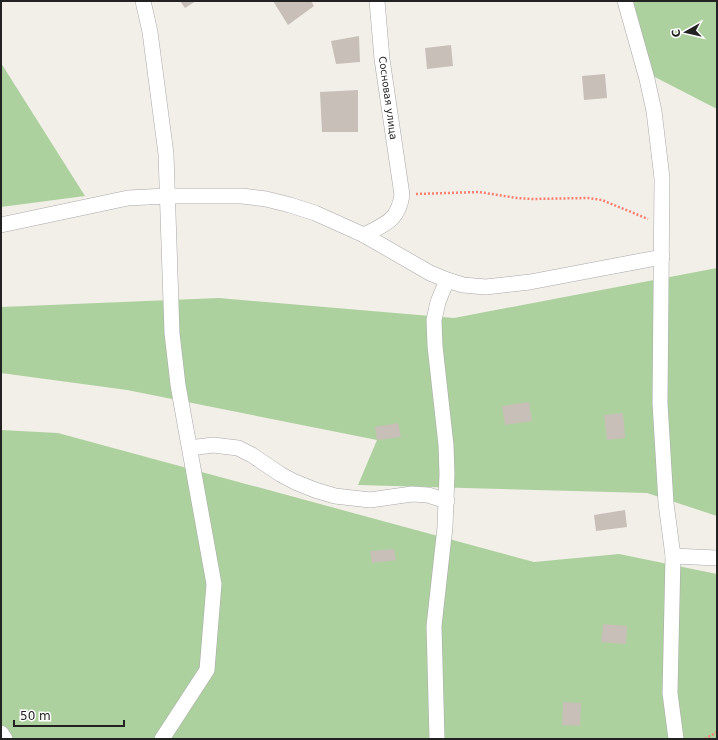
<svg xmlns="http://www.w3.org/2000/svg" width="718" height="740" font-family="'DejaVu Sans',sans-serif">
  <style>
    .forest { fill: #add19e }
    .building { fill: #c7bfb8 }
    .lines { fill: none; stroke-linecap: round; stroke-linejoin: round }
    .minor-casing { stroke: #a9a9a9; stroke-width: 16 }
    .path { stroke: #fa8072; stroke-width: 2.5; stroke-dasharray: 2 2; stroke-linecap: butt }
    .minor { stroke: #fff; stroke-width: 15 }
    .labels { text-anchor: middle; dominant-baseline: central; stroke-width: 3; stroke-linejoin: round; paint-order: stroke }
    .street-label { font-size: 10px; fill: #222; stroke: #fff }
  </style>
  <rect width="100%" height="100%" fill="#f2efe9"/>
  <!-- forest -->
  <g class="forest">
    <path d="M 622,1 L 717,1 L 717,109 L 649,74 Z"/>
    <path d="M 1,63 L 85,196 L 1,207 Z"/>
    <path d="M 717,268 L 717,516 L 647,493 L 358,485 L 377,440 L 127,390 L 1,373 L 1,307 L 219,298 L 454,318 Z"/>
    <path d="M 1,430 L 58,433 L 534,562 L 619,554 L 717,574 L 717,739 L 1,739 Z"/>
  </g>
  <!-- building -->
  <g class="building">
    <path d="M 180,1 L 196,1 L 185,8 Z"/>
    <path d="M 273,1 L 311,1 L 314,6 L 288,25 Z"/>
    <path d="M 359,36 L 360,62 L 336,64 L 331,41 Z"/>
    <path d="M 451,45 L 453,66 L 427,69 L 425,48 Z"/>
    <path d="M 605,74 L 607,98 L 584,100 L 582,76 Z"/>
    <path d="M 358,90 L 358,132 L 322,132 L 320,92 Z"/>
    <path d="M 529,402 L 532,421 L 505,425 L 502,406 Z"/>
    <path d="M 623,413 L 625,438 L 607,440 L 604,415 Z"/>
    <path d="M 398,423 L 401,437 L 377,440 L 375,427 Z"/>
    <path d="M 625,510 L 627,527 L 596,531 L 594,515 Z"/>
    <path d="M 394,549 L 396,560 L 372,563 L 370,551 Z"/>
    <path d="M 603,624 L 627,626 L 626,644 L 601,642 Z"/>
    <path d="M 563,702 L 581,703 L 580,726 L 562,725 Z"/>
  </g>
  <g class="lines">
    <!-- minor casing -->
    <g class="minor-casing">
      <g id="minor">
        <path d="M 143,1 L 150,32 L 166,154 L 172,333 L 178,385 L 214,584 L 207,670 L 162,739"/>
        <path d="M 625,1 L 647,79 L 654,111 L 662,178 L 660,403 L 666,503 L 673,556 L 670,693 L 676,739"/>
        <path d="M 1,225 L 128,198 L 167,196 L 242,196 L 266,199 L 290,205 L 315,213 L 364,235 L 430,273 L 447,280 L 463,285 L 486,287 L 530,282 L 662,257"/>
        <path d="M 364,235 C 385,224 398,221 402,195 L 382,59 L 377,1"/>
        <path d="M 190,448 L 213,445 L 238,448 L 252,455 L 280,474 L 295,482 L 315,490 L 335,496 L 370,500 L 412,494 L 428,495 L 447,501"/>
        <path d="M 673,556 L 717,558"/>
        <path d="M 1,733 L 5,739"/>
        <path d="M 437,739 L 434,626 L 445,527 L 447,474 L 446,445 L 435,346 L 434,320 L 438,302 L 447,280"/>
      </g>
    </g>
    <!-- path -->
    <g class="path">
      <path d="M 416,194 L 479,192 L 517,198 L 532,199 L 588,198 L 602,200 L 648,219"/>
      <path d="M 705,739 L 717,732"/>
    </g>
    <!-- minor -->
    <use href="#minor" class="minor"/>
  </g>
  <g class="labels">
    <!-- street labels -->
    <g class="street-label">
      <text transform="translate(388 98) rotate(82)">Сосновая улица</text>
    </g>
  </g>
  <!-- border -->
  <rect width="718" height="740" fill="none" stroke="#222222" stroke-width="4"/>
  <!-- north arrow -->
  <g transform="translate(686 32) rotate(262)" stroke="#ffffff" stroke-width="3" paint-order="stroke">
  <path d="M0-3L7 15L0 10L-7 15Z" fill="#222222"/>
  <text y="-6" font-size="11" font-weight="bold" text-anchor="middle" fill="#222222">С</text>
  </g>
  <!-- scale -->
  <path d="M14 720v6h110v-6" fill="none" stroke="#222222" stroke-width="2"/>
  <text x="20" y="720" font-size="12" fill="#222222" stroke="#ffffff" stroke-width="3" paint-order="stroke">50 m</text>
</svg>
